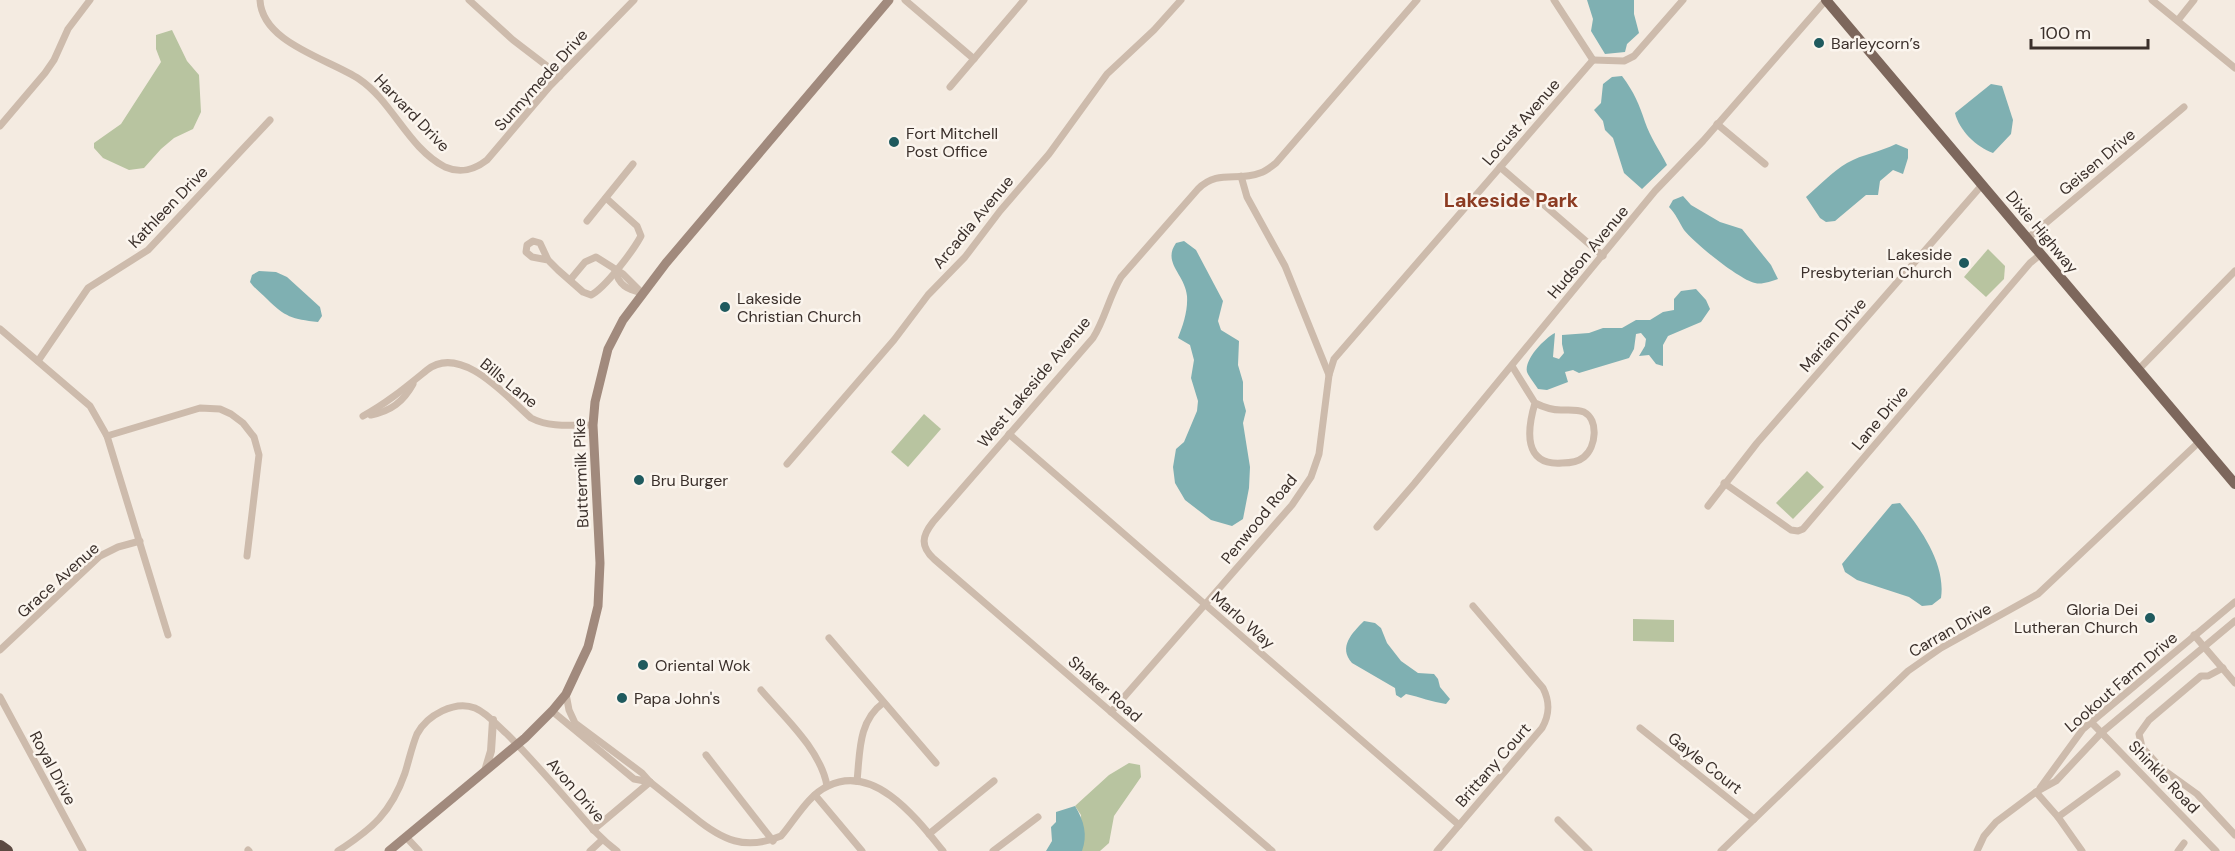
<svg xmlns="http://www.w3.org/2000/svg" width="2235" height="851" font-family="'DM Sans',sans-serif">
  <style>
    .green { fill: #b8c4a0 }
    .water { fill: #7fb0b2 }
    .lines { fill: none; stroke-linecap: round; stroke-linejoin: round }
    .minor { stroke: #cdbbac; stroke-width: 7 }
    .tertiary { stroke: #cdbbac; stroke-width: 8 }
    .secondary { stroke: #a18a7d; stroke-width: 9 }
    .primary { stroke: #7d675c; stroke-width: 10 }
    .motorway { stroke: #5c4a42; stroke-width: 12 }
    .poi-dot { fill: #1f5a5e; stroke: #fbf5ee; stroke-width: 2 }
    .labels { text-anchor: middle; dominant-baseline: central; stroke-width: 5; stroke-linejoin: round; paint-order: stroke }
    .poi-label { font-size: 16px; fill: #3b302b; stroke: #fbf5ee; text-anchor: start }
    .street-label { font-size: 16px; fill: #3b302b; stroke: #fbf5ee }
    .quarter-label { font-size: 20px; font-weight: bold; fill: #8c3b22; stroke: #fbf5ee }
  </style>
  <rect width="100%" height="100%" fill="#f4ebe1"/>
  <!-- green -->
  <g class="green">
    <path d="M 172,30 L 187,61 L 199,75 L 201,112 L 193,129 L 174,138 L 161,149 L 144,168 L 129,170 L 103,158 L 94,148 L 94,143 L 121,124 L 161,62 L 156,49 L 156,35 Z"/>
    <path d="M 1988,249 L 2005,266 L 2004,279 L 1986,297 L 1964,277 Z"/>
    <path d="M 924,414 L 941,429 L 908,467 L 891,452 Z"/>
    <path d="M 1807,471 L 1824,487 L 1793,519 L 1776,503 Z"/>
    <path d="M 1633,619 L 1674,620 L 1674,642 L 1633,641 Z"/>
    <path d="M 1129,763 L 1140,765 L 1141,777 L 1114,816 L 1109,843 L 1100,851 L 1082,851 L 1081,815 L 1075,806 L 1109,775 Z"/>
  </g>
  <!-- water -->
  <g class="water">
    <path d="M 1587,0 L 1634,0 L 1634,14 L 1639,33 L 1627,44 L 1625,52 L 1605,54 L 1591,31 L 1593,19 Z"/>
    <path d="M 1622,76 C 1634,92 1639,104 1645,122 C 1650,137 1660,151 1667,165 L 1642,189 L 1624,173 L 1613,138 L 1605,130 L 1603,121 L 1594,110 L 1601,103 L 1603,84 L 1612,77 Z"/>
    <path d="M 1991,84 L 2002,86 L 2013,120 L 2011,134 L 1993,153 C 1976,147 1959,130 1955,113 Z"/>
    <path d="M 1896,144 L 1908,149 L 1908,158 L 1903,174 L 1893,170 L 1880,181 L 1878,195 L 1866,195 L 1835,221 L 1826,222 L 1820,218 L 1806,197 C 1819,186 1832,172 1847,163 C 1863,154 1880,152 1896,144 Z"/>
    <path d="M 1683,196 L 1691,205 L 1720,222 L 1742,229 L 1771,265 L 1778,279 C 1771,281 1762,285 1755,283 C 1740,280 1694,243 1684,230 C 1679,222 1676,214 1669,207 L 1673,200 Z"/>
    <path d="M 1184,241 L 1196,250 L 1223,301 L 1218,321 L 1221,330 L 1239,341 L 1238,365 L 1243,382 L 1243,400 L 1246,411 L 1243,423 L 1250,467 L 1249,488 L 1243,519 L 1232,526 L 1211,520 L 1185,500 L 1175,483 L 1173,467 L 1176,449 L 1184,442 L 1197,411 L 1198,401 L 1191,378 L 1194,360 L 1190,345 L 1178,338 C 1183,325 1188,311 1187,296 C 1185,274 1162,263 1176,243 Z"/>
    <path d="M 259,271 L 276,272 L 287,277 L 320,307 L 322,316 L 318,322 C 292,319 285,317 267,299 C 261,293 255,289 250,282 L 252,275 Z"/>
    <path d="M 1696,289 L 1706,300 L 1710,309 L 1701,322 L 1668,336 L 1663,345 L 1663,366 L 1656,364 L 1649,355 L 1639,356 L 1645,346 L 1646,339 L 1641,333 L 1636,334 L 1634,349 L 1629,358 L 1579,373 L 1573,370 L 1565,372 L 1568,382 L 1547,390 L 1538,389 C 1535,384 1529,377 1527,372 C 1524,359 1545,338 1555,333 L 1553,357 L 1559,359 L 1564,353 L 1562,344 L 1562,335 L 1589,333 L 1603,328 L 1622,328 L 1636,320 L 1650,320 L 1663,312 L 1674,310 L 1674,299 L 1681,291 Z"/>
    <path d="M 1900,503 C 1921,529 1946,564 1941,598 L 1932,605 L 1922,606 L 1909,597 L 1857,580 L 1845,572 L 1842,564 L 1892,504 Z"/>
    <path d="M 1364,621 L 1375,623 L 1381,628 L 1387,643 L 1401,661 L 1418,673 L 1434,674 L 1438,679 L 1440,687 L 1450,699 L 1446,704 C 1432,702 1420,697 1406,694 L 1401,698 L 1396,695 L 1395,688 L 1352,663 C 1338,647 1352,633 1364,621 Z"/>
    <path d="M 1075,806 C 1084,821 1088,835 1082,851 L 1046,851 L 1052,841 L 1051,827 L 1056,822 L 1056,812 Z"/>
  </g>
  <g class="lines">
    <!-- minor -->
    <g class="minor">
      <path d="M 260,0 C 262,43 329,59 359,79 C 393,102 408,148 445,167 C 461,174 474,170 487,160 L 550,86 L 634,0"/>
      <path d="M 469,0 L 513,40 L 560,76"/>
      <path d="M 905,0 L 974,59"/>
      <path d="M 1554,0 L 1593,60"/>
      <path d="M 2152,0 L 2235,68"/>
      <path d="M 2178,20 L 2194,0"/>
      <path d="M 1593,60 L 1624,61 L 1634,56 L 1683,0"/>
      <path d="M 950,87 L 1024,0"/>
      <path d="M 1717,124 L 1765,164"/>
      <path d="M 0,126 L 45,73 L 54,60 L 68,29 L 90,0"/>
      <path d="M 1500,167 L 1603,256"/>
      <path d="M 587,221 L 633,164"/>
      <path d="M 2028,238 L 2184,107"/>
      <path d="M 548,260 L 532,257 L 526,252 L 527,245 L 533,241 L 540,243 L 548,260 L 558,270 L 583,292 L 591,295 C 605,288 633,251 641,236 L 637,226 L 606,198"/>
      <path d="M 615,270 C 619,286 627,289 642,293"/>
      <path d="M 570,280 L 585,262 L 596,257 L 623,274 L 642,293"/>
      <path d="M 0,329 L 90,406 L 107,436 L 168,635"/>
      <path d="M 38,361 L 88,288 L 148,250 L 270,120"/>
      <path d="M 1512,366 L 1535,403 C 1527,430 1523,466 1562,463 C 1569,463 1578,462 1584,457 C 1596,447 1599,420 1584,412 C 1576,409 1569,410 1561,410 C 1552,410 1543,407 1535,403"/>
      <path d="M 2138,370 L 2235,271"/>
      <path d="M 1329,375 L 1334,359 L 1593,60"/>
      <path d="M 371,415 C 391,411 403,402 413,384"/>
      <path d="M 363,416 C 387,403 406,387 427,370 C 461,343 507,397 531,418 C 550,428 572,425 593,425"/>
      <path d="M 1009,434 L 1459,825"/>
      <path d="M 107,436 L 200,408 L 220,409 L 231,414 L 243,423 L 254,437 L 259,455 L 247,556"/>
      <path d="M 787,464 L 894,340 L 928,295 L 965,257 L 1000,211 L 1049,154 L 1107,74 L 1154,30 L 1181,0"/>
      <path d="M 1724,483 L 1791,530 L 1798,531 L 1803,529 L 2030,263 L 2041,254"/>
      <path d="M 1708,506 L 1757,443 L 1982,185"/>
      <path d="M 1377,527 L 1414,484 L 1655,191 L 1703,141 L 1826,0"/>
      <path d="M 2194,635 L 2235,683"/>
      <path d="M 829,638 L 936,763"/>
      <path d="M 0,650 L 100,556 L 118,547 L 140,541"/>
      <path d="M 2223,668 L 2208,676 L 2201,676 L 2149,720 L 2139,734 L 2142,747 L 2161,768 L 2197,794 L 2235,835"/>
      <path d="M 761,690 C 784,717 821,750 827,786"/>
      <path d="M 566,694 L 569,710 L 575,723 L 642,773 L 650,782 C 665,794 679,805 694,817 C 722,840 745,851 781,836 C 795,820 808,795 828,786 C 875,763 917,819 943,851"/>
      <path d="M 0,697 L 83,851"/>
      <path d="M 552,711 L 634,779 L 650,782"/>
      <path d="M 1111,712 L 1292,505 L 1311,477 L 1319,454 L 1329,375 L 1285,266 L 1247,197 L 1241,176"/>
      <path d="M 2092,723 L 2216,851"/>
      <path d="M 1640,728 L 1754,819"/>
      <path d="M 706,755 L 773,841"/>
      <path d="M 857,781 C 860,753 858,721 883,703"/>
      <path d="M 2040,788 L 2083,729 L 2235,602"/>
      <path d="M 2036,792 L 2058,817 L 2082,851"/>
      <path d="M 815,795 L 862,851"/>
      <path d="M 2058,817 L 2117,774"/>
      <path d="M 1558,820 L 1589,851"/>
      <path d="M 593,830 L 650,782"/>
      <path d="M 929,834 L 994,781"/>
      <path d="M 406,837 L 419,851"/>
      <path d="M 248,850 L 249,851"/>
      <path d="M 338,851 C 372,829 391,813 405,773 C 409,760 412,746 417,734 C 427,715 455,700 475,708 C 487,713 498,726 507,734 C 529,756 549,779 569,802 C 585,820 598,837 617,851"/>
      <path d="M 590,851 L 602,840"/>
      <path d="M 993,851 L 1038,817"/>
      <path d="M 1272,851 L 934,559 C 920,546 922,536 933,522 L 1093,338 C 1105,319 1109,297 1121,277 L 1198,189 C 1218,169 1237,182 1260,173 C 1266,171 1271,167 1276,163 L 1417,0"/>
      <path d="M 1437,851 L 1542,728 C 1550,714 1550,702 1543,688 L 1473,606"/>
      <path d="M 1721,851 L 1908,671 L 1941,648 L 2038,594 L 2199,442"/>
      <path d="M 1977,851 L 1984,836 L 1996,822 L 2036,792 L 2056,781 L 2101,733 L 2235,621"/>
      <path d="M 2178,851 L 2184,843"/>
    </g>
    <!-- tertiary -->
    <path class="tertiary" d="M 485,771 L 491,751 L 493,720"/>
    <!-- secondary -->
    <path class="secondary" d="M 389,851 L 525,738 L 552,711 L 566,694 L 588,647 L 598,606 L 600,563 L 593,425 L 595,402 L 608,349 L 623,320 L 666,263 L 889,0"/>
    <!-- primary -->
    <path class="primary" d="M 1826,0 L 2235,484"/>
    <!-- motorway -->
    <path class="motorway" d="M 0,846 L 7,851"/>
  </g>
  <!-- markers -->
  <g class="poi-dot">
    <circle cx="1819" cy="43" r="6"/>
    <circle cx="894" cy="142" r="6"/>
    <circle cx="1964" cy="263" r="6"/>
    <circle cx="725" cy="307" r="6"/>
    <circle cx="639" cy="480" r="6"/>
    <circle cx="2150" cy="618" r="6"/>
    <circle cx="643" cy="665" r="6"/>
    <circle cx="622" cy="698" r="6"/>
  </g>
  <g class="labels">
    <!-- poi labels -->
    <g class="poi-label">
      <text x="1831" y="43">Barleycorn’s</text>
      <text x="906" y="133">Fort Mitchell<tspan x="906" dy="18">Post Office</tspan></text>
      <text x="1952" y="254" text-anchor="end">Lakeside<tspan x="1952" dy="18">Presbyterian Church</tspan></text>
      <text x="737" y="298">Lakeside<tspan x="737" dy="18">Christian Church</tspan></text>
      <text x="651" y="480">Bru Burger</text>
      <text x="2138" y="609" text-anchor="end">Gloria Dei<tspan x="2138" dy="18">Lutheran Church</tspan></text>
      <text x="655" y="665">Oriental Wok</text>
      <text x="634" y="698">Papa John's</text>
    </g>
    <!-- street labels -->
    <g class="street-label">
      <text transform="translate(541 80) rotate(-48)">Sunnymede Drive</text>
      <text transform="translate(412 113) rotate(46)">Harvard Drive</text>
      <text transform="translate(1521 122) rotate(-49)">Locust Avenue</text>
      <text transform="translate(2097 162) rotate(-40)">Geisen Drive</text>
      <text transform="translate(168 207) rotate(-46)">Kathleen Drive</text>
      <text transform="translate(973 222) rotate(-50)">Arcadia Avenue</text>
      <text transform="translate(2042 232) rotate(50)">Dixie Highway</text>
      <text transform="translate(1588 252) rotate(-50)">Hudson Avenue</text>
      <text transform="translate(1833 335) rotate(-49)">Marian Drive</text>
      <text transform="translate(1034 382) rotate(-50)">West Lakeside Avenue</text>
      <text transform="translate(509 383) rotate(39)">Bills Lane</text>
      <text transform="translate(1880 418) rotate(-50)">Lane Drive</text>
      <text transform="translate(581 473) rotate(-92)">Buttermilk Pike</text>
      <text transform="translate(1259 519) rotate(-51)">Penwood Road</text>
      <text transform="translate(58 580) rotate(-42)">Grace Avenue</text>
      <text transform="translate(1243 620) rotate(41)">Marlo Way</text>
      <text transform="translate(1950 630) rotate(-30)">Carran Drive</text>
      <text transform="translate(2121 682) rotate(-41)">Lookout Farm Drive</text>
      <text transform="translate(1105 689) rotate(41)">Shaker Road</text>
      <text transform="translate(1705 763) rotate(38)">Gayle Court</text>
      <text transform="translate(1493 765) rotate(-49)">Brittany Court</text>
      <text transform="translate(53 768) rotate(62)">Royal Drive</text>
      <text transform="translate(2164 777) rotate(46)">Shinkle Road</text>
      <text transform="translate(576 790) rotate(49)">Avon Drive</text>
    </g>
    <!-- quarter labels -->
    <g class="quarter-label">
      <text x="1511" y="200">Lakeside Park</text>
    </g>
  </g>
  <!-- scale -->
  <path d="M2031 39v9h117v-9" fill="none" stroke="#3b302b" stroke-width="3"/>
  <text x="2040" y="39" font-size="18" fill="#3b302b" stroke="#fbf5ee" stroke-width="4.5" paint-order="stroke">100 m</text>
</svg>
